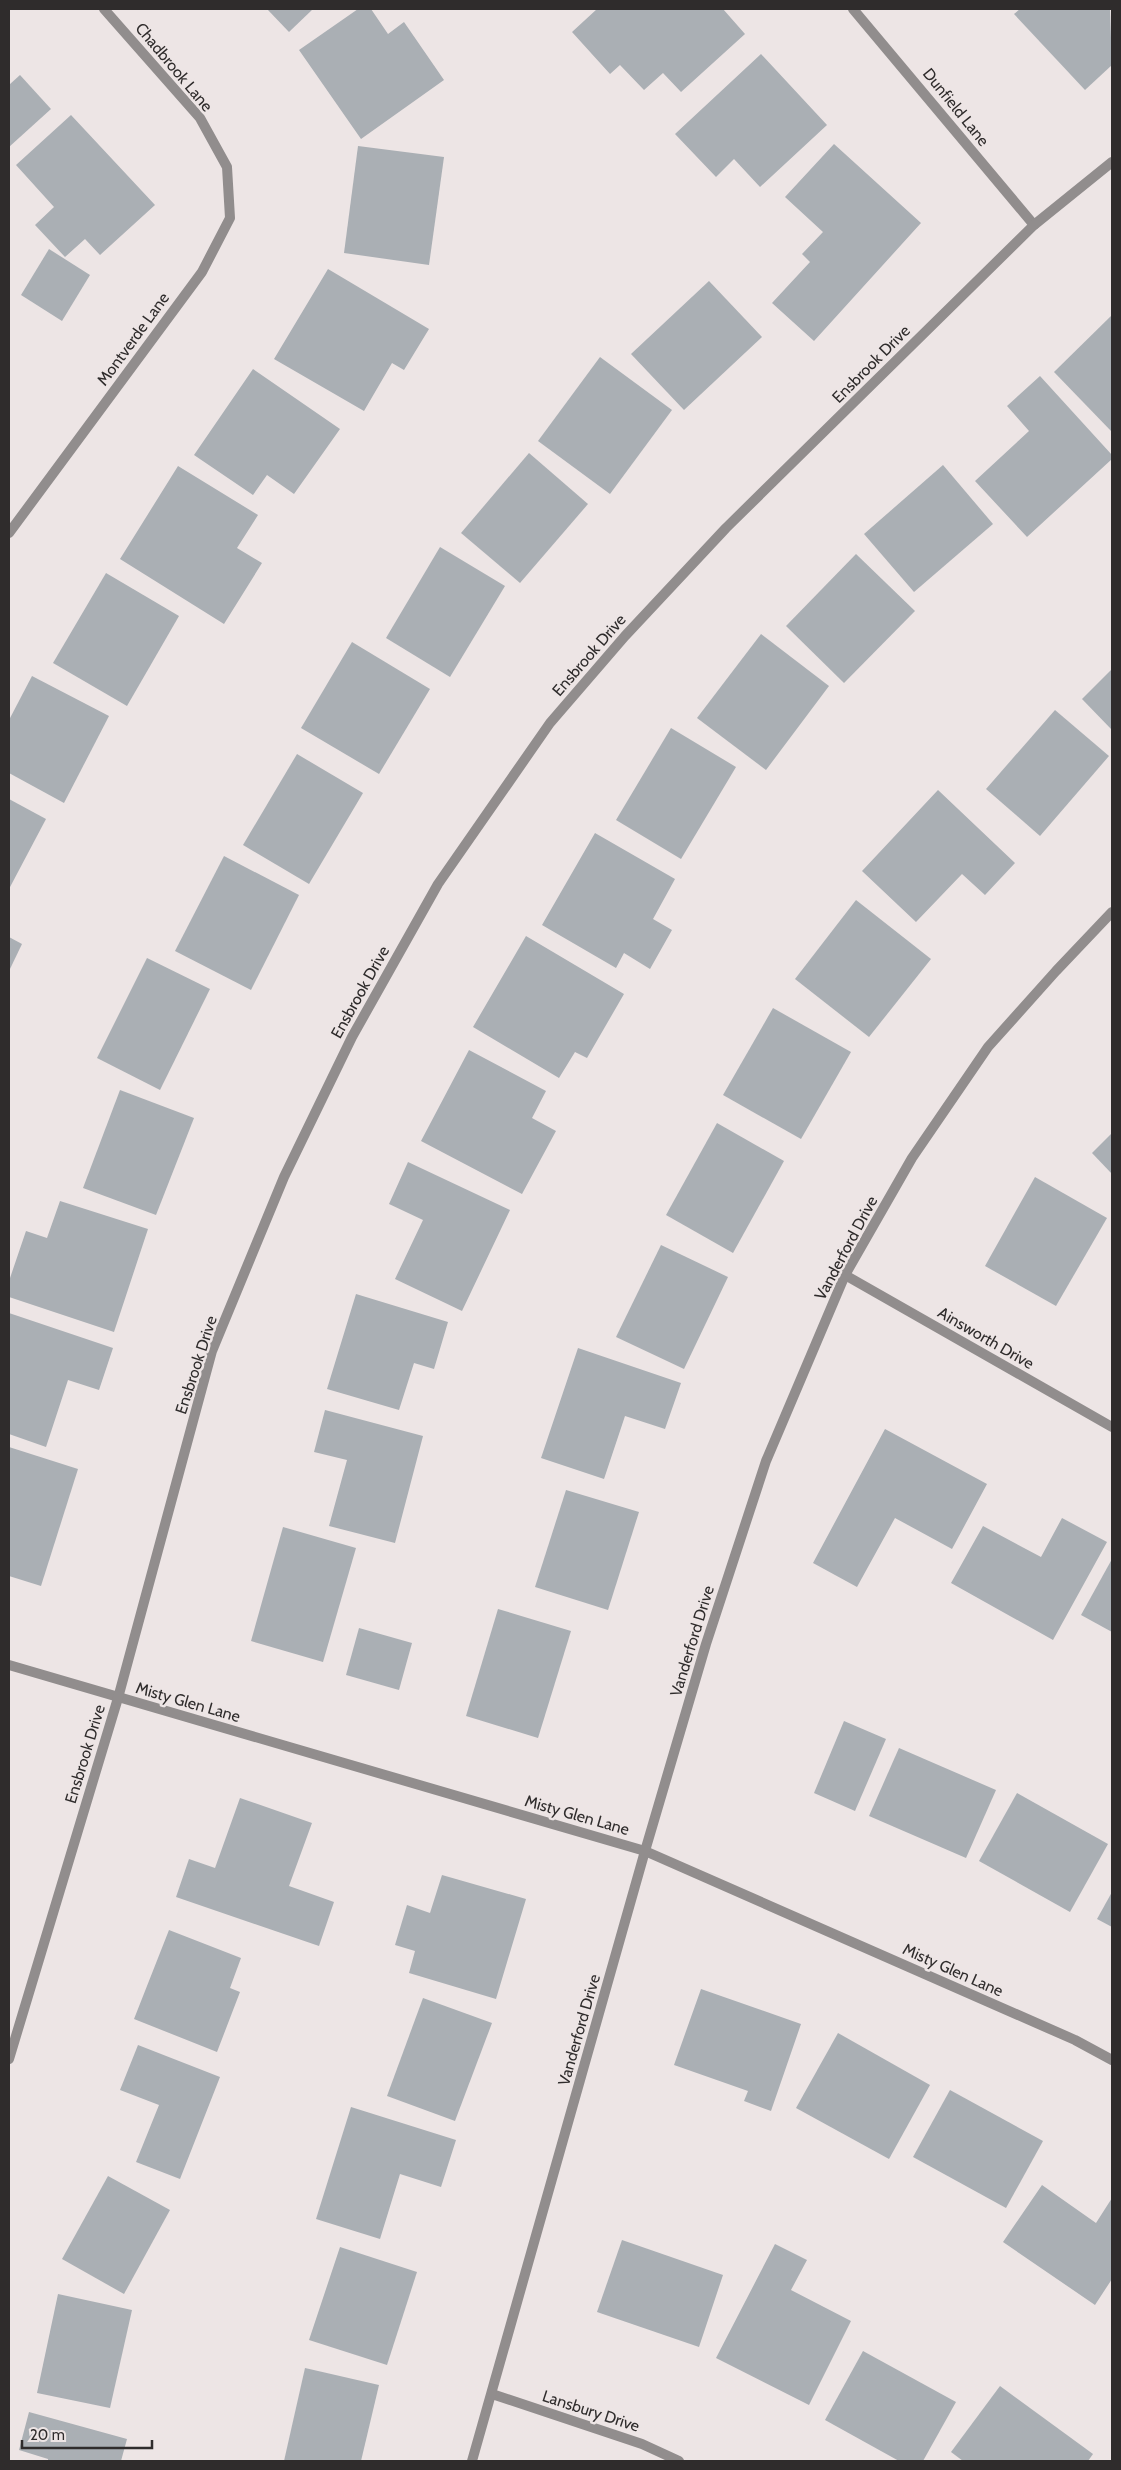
<svg xmlns="http://www.w3.org/2000/svg" width="1121" height="2470" font-family="Cabin,sans-serif">
  <style>
    .building { fill: #aaafb4 }
    .lines { fill: none; stroke-linecap: round; stroke-linejoin: round }
    .street { stroke: #918d8d; stroke-width: 10 }
    .labels { text-anchor: middle; dominant-baseline: central; stroke-width: 5; stroke-linejoin: round; paint-order: stroke }
    .street-label { font-size: 16px; fill: #2f2c2c; stroke: #ede5e5 }
  </style>
  <rect width="100%" height="100%" fill="#ede5e5"/>
  <!-- building -->
  <g class="building">
    <path d="M 267,9 L 313,9 L 289,32 Z"/>
    <path d="M 358,9 L 371,9 L 388,34 L 404,22 L 444,80 L 361,139 L 299,50 Z"/>
    <path d="M 597,9 L 723,9 L 745,34 L 681,92 L 663,73 L 644,90 L 620,65 L 610,74 L 572,32 Z"/>
    <path d="M 1020,9 L 1110,9 L 1112,65 L 1085,90 L 1014,14 Z"/>
    <path d="M 761,54 L 827,125 L 760,187 L 734,159 L 716,177 L 675,134 Z"/>
    <path d="M 20,75 L 51,109 L 9,147 L 9,85 Z"/>
    <path d="M 71,115 L 155,205 L 100,255 L 85,239 L 65,257 L 35,225 L 54,207 L 16,165 Z"/>
    <path d="M 834,144 L 921,223 L 814,341 L 772,303 L 810,262 L 802,254 L 823,232 L 785,197 Z"/>
    <path d="M 358,146 L 444,157 L 429,265 L 344,253 Z"/>
    <path d="M 49,249 L 90,275 L 62,321 L 21,295 Z"/>
    <path d="M 328,269 L 429,329 L 404,370 L 392,363 L 364,411 L 274,359 Z"/>
    <path d="M 709,281 L 762,337 L 684,410 L 631,354 Z"/>
    <path d="M 1112,315 L 1112,432 L 1054,372 Z"/>
    <path d="M 600,357 L 672,410 L 610,494 L 538,441 Z"/>
    <path d="M 253,369 L 340,429 L 294,494 L 267,475 L 253,495 L 194,455 Z"/>
    <path d="M 1040,376 L 1112,455 L 1112,459 L 1027,537 L 975,481 L 1029,431 L 1007,406 Z"/>
    <path d="M 529,453 L 588,504 L 520,583 L 461,533 Z"/>
    <path d="M 943,465 L 993,524 L 914,592 L 864,534 Z"/>
    <path d="M 178,466 L 258,515 L 237,548 L 262,563 L 224,624 L 120,559 Z"/>
    <path d="M 440,547 L 505,586 L 450,677 L 386,638 Z"/>
    <path d="M 856,554 L 915,611 L 844,683 L 786,626 Z"/>
    <path d="M 106,573 L 179,616 L 127,706 L 53,663 Z"/>
    <path d="M 761,634 L 829,686 L 766,770 L 697,718 Z"/>
    <path d="M 352,642 L 430,689 L 379,774 L 301,728 Z"/>
    <path d="M 1112,669 L 1112,730 L 1082,699 Z"/>
    <path d="M 32,676 L 109,716 L 64,803 L 9,773 L 9,720 Z"/>
    <path d="M 1055,710 L 1109,756 L 1040,836 L 986,789 Z"/>
    <path d="M 671,728 L 736,767 L 681,859 L 616,820 Z"/>
    <path d="M 297,754 L 363,793 L 309,884 L 243,845 Z"/>
    <path d="M 938,790 L 1015,863 L 985,895 L 962,874 L 916,922 L 862,871 Z"/>
    <path d="M 9,799 L 46,819 L 9,889 Z"/>
    <path d="M 595,833 L 675,879 L 653,919 L 672,930 L 650,969 L 624,953 L 616,968 L 542,925 Z"/>
    <path d="M 224,856 L 299,895 L 251,990 L 175,951 Z"/>
    <path d="M 856,900 L 931,959 L 869,1037 L 795,979 Z"/>
    <path d="M 526,936 L 624,994 L 587,1058 L 575,1052 L 559,1078 L 473,1027 Z"/>
    <path d="M 9,937 L 22,944 L 9,971 Z"/>
    <path d="M 147,958 L 210,989 L 160,1090 L 97,1058 Z"/>
    <path d="M 773,1008 L 851,1052 L 801,1139 L 723,1095 Z"/>
    <path d="M 469,1050 L 546,1091 L 532,1118 L 556,1131 L 522,1194 L 421,1141 Z"/>
    <path d="M 120,1090 L 194,1118 L 156,1215 L 83,1188 Z"/>
    <path d="M 717,1123 L 784,1161 L 733,1253 L 666,1215 Z"/>
    <path d="M 1112,1133 L 1112,1174 L 1092,1153 Z"/>
    <path d="M 408,1162 L 510,1210 L 462,1311 L 395,1279 L 423,1220 L 389,1204 Z"/>
    <path d="M 1035,1177 L 1107,1218 L 1056,1306 L 985,1266 Z"/>
    <path d="M 60,1201 L 148,1229 L 114,1332 L 9,1297 L 9,1281 L 26,1231 L 47,1238 Z"/>
    <path d="M 661,1245 L 728,1277 L 684,1369 L 616,1337 Z"/>
    <path d="M 356,1294 L 448,1322 L 434,1369 L 414,1363 L 399,1410 L 327,1389 Z"/>
    <path d="M 9,1313 L 113,1348 L 99,1390 L 68,1380 L 46,1447 L 9,1434 Z"/>
    <path d="M 578,1348 L 681,1383 L 665,1429 L 625,1416 L 604,1479 L 541,1458 Z"/>
    <path d="M 325,1410 L 423,1436 L 395,1543 L 329,1526 L 347,1460 L 314,1452 Z"/>
    <path d="M 885,1429 L 987,1484 L 952,1549 L 895,1518 L 857,1587 L 813,1563 Z"/>
    <path d="M 9,1447 L 78,1469 L 41,1586 L 9,1576 Z"/>
    <path d="M 566,1490 L 639,1512 L 608,1610 L 535,1587 Z"/>
    <path d="M 1062,1518 L 1107,1542 L 1053,1640 L 951,1583 L 983,1526 L 1041,1557 Z"/>
    <path d="M 283,1527 L 356,1548 L 323,1662 L 251,1641 Z"/>
    <path d="M 1112,1559 L 1112,1632 L 1081,1615 Z"/>
    <path d="M 498,1609 L 571,1631 L 538,1738 L 466,1716 Z"/>
    <path d="M 359,1628 L 412,1643 L 399,1690 L 346,1675 Z"/>
    <path d="M 844,1721 L 886,1739 L 855,1811 L 814,1793 Z"/>
    <path d="M 899,1748 L 996,1790 L 966,1858 L 869,1816 Z"/>
    <path d="M 1017,1793 L 1108,1844 L 1070,1912 L 979,1861 Z"/>
    <path d="M 240,1798 L 312,1823 L 289,1886 L 334,1902 L 319,1946 L 176,1897 L 189,1859 L 215,1868 Z"/>
    <path d="M 442,1875 L 526,1899 L 496,1999 L 409,1973 L 415,1951 L 395,1945 L 407,1905 L 430,1913 Z"/>
    <path d="M 1112,1892 L 1112,1927 L 1097,1919 Z"/>
    <path d="M 169,1930 L 241,1958 L 230,1988 L 240,1992 L 217,2052 L 134,2019 Z"/>
    <path d="M 701,1989 L 801,2024 L 771,2111 L 744,2101 L 748,2091 L 674,2065 Z"/>
    <path d="M 423,1998 L 492,2023 L 455,2121 L 387,2096 Z"/>
    <path d="M 838,2033 L 930,2085 L 889,2159 L 796,2108 Z"/>
    <path d="M 138,2045 L 220,2077 L 180,2179 L 136,2162 L 159,2105 L 120,2090 Z"/>
    <path d="M 950,2090 L 1043,2141 L 1006,2208 L 913,2157 Z"/>
    <path d="M 351,2107 L 456,2140 L 441,2187 L 400,2174 L 380,2239 L 316,2219 Z"/>
    <path d="M 108,2176 L 170,2210 L 124,2294 L 62,2259 Z"/>
    <path d="M 1042,2185 L 1096,2223 L 1112,2198 L 1112,2279 L 1095,2305 L 1003,2242 Z"/>
    <path d="M 622,2240 L 723,2275 L 699,2347 L 597,2312 Z"/>
    <path d="M 775,2244 L 807,2260 L 791,2290 L 851,2321 L 809,2405 L 716,2358 Z"/>
    <path d="M 340,2247 L 417,2272 L 387,2365 L 309,2340 Z"/>
    <path d="M 58,2294 L 132,2310 L 110,2408 L 37,2393 Z"/>
    <path d="M 863,2351 L 956,2402 L 923,2461 L 899,2461 L 825,2420 Z"/>
    <path d="M 305,2368 L 379,2385 L 361,2461 L 284,2461 Z"/>
    <path d="M 1000,2386 L 1093,2454 L 1088,2461 L 963,2461 L 951,2452 Z"/>
    <path d="M 29,2412 L 127,2439 L 121,2461 L 48,2461 L 48,2459 L 19,2450 Z"/>
  </g>
  <g class="lines">
    <!-- street -->
    <g class="street">
      <path d="M 853,9 L 1034,225"/>
      <path d="M 9,533 L 202,272 L 230,218 L 227,167 L 200,118 L 104,9"/>
      <path d="M 845,1275 L 1112,1427"/>
      <path d="M 9,1665 L 645,1851 L 1075,2040 L 1112,2060"/>
      <path d="M 9,2059 L 118,1698 L 212,1351 L 284,1177 L 352,1037 L 438,884 L 550,723 L 625,636 L 726,528 L 1034,225 L 1112,162"/>
      <path d="M 492,2394 L 642,2444 L 679,2461"/>
      <path d="M 472,2461 L 645,1851 L 706,1644 L 766,1461 L 845,1275 L 912,1158 L 988,1047 L 1056,971 L 1112,912"/>
    </g>
  </g>
  <g class="labels">
    <!-- street labels -->
    <g class="street-label">
      <text transform="translate(174 67) rotate(50)">Chadbrook Lane</text>
      <text transform="translate(956 107) rotate(51)">Dunfield Lane</text>
      <text transform="translate(133 339) rotate(-54)">Montverde Lane</text>
      <text transform="translate(871 364) rotate(-45)">Ensbrook Drive</text>
      <text transform="translate(589 655) rotate(-49)">Ensbrook Drive</text>
      <text transform="translate(360 992) rotate(-61)">Ensbrook Drive</text>
      <text transform="translate(846 1248) rotate(-62)">Vanderford Drive</text>
      <text transform="translate(986 1338) rotate(30)">Ainsworth Drive</text>
      <text transform="translate(196 1365) rotate(-72)">Ensbrook Drive</text>
      <text transform="translate(692 1641) rotate(-73)">Vanderford Drive</text>
      <text transform="translate(188 1702) rotate(16)">Misty Glen Lane</text>
      <text transform="translate(85 1754) rotate(-73)">Ensbrook Drive</text>
      <text transform="translate(577 1815) rotate(16)">Misty Glen Lane</text>
      <text transform="translate(953 1970) rotate(24)">Misty Glen Lane</text>
      <text transform="translate(579 2030) rotate(-74)">Vanderford Drive</text>
      <text transform="translate(591 2411) rotate(18)">Lansbury Drive</text>
    </g>
  </g>
  <!-- border -->
  <rect width="1121" height="2470" fill="none" stroke="#2f2c2c" stroke-width="20"/>
  <!-- scale -->
  <path d="M22 2440v8h130v-8" fill="none" stroke="#2f2c2c" stroke-width="2.5"/>
  <text x="30" y="2440" font-size="15" fill="#2f2c2c" stroke="#ede5e5" stroke-width="4" paint-order="stroke">20 m</text>
</svg>
